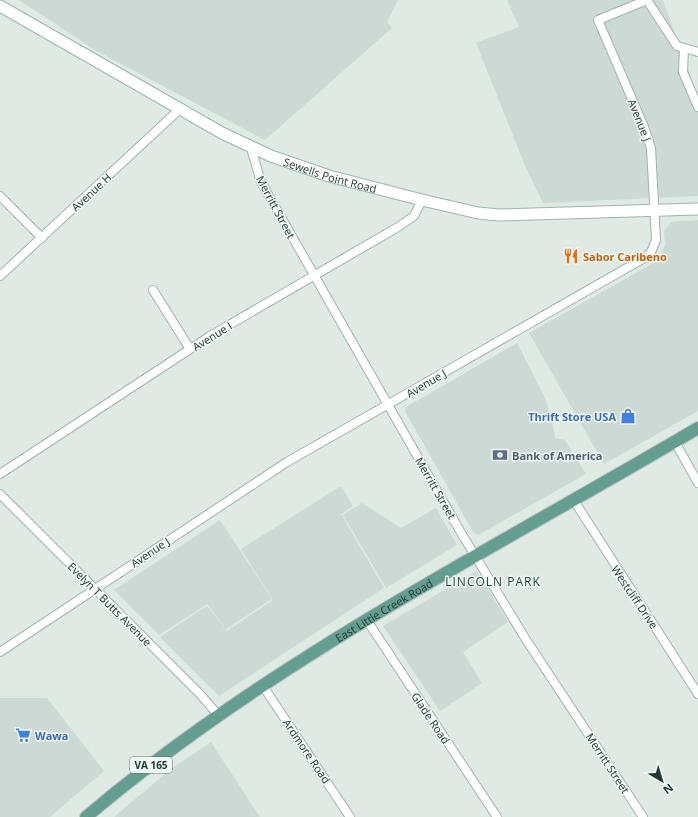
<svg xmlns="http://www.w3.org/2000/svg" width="698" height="817" font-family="'Open Sans',sans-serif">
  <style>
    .built { fill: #cdd9d4 }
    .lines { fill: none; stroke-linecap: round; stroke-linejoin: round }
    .street-casing { stroke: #a2b1ac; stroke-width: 10 }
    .secondary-casing { stroke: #9eb5ad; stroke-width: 13 }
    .primary-casing { stroke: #bcc4c2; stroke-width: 14 }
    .street { stroke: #fff; stroke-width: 8 }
    .secondary { stroke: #fff; stroke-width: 11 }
    .primary { stroke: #649e90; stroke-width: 12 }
    .labels { text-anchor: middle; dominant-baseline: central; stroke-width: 3; stroke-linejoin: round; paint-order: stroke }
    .shield { fill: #eff6f3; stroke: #5e726d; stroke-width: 1 }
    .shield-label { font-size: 10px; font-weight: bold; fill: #203933 }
    .street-label { font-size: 11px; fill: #203933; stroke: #eff6f3 }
    .food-label { font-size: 11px; font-weight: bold; fill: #c56008; stroke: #eff6f3; text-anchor: start }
    .shop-label { font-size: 11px; font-weight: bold; fill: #366cbe; stroke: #eff6f3; text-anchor: end }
    .service-label { font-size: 11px; font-weight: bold; fill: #4e5e75; stroke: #eff6f3; text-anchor: start }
    .neighbourhood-label { font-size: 12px; letter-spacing: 1px; fill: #1d4a40; stroke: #eff6f3 }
  </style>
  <rect width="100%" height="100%" fill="#dfeae5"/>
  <!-- built -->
  <g class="built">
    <path d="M 19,0 L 398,0 L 387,22 L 392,28 L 265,140 L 95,50 Z"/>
    <path d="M 507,0 L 663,0 L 698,97 L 698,196 L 543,203 L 526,168 L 476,43 L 519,27 Z"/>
    <path d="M 698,220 L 698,411 L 604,464 L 529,333 L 650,265 L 661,254 L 665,245 L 664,231 L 671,222 Z"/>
    <path d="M 517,343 L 545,398 L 552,419 L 555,438 L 565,440 L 586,474 L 478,535 L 473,532 L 405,411 L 406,407 Z"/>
    <path d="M 341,486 L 353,506 L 341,514 L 384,588 L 219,696 L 160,637 L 207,606 L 227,631 L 273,600 L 241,549 Z"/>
    <path d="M 362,503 L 401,528 L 436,508 L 457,545 L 386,588 L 343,515 Z"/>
    <path d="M 220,520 L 272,599 L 226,629 L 207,604 L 159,635 L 114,590 Z"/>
    <path d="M 477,571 L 508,622 L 463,652 L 482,683 L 440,711 L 383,626 Z"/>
    <path d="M 0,698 L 47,698 L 104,771 L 50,817 L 0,817 Z"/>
    <path d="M 211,742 L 260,817 L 114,817 L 171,769 Z"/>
  </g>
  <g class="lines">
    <!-- street casing -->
    <g class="street-casing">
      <g id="street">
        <path d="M 647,0 L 677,46 L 698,52"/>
        <path d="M 684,49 L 683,72 L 698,107"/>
        <path d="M 251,148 L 261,182 L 460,531 L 525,638 L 643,817"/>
        <path d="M 0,196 L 42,238"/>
        <path d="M 0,276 L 181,108"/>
        <path d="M 153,290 L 190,349"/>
        <path d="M 675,442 L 698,483"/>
        <path d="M 0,474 L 210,336 L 398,227 L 414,216 L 422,200"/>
        <path d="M 0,494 L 199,693 L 219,716"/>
        <path d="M 573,499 L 698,694"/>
        <path d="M 366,619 L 497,817"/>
        <path d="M 0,652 L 287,462 L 646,257 L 651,252 L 656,240 L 651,148 L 644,127 L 598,20 L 647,0"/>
        <path d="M 263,686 L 350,817"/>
      </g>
    </g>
    <!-- secondary casing -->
    <g class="secondary-casing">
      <g id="secondary">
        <path id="s1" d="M 0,6 L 222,133 L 271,156 L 329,176 L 422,200 L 478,213 L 499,215 L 698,209"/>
      </g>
    </g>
    <!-- primary casing -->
    <g class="primary-casing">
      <g id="primary">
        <path id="s2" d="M 86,817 C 271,660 490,551 698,428"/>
      </g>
    </g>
    <!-- street -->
    <use href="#street" class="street"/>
    <!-- secondary -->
    <use href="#secondary" class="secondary"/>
    <!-- primary -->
    <use href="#primary" class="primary"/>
  </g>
  <!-- icons -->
  <defs>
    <g id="restaurant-bare" transform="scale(1.2)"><path d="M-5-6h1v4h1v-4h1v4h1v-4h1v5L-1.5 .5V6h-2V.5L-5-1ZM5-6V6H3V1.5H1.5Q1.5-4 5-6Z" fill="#e8710a" stroke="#eff6f3" stroke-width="2.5" paint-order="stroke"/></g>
    <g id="shop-bare" transform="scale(1.2)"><path d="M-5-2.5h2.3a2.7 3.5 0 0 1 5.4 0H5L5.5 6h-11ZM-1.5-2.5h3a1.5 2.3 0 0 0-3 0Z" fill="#3f7fe0" stroke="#eff6f3" stroke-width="2.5" paint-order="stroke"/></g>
    <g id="bank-bare" transform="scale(1.2)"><path d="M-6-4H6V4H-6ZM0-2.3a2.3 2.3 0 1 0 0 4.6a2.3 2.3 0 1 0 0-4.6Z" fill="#5c6f8a" stroke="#eff6f3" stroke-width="2.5" paint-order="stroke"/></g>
    <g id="supermarket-bare" transform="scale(1.2)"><path d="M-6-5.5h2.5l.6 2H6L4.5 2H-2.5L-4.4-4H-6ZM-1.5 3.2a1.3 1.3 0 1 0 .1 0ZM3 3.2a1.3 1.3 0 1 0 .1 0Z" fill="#3f7fe0" stroke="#eff6f3" stroke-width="2.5" paint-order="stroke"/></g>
  </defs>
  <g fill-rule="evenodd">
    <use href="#restaurant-bare" x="571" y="256"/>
    <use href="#shop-bare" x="628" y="416"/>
    <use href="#bank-bare" x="500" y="455"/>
    <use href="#supermarket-bare" x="23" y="735"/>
  </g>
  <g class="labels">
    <!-- shield labels -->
    <rect class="shield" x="130" y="757" width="42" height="16" rx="3"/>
    <g class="shield-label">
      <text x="151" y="765">VA 165</text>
    </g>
    <!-- street labels -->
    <g class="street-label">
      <text transform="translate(640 120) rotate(68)">Avenue J</text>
      <text stroke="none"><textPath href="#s1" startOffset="372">Sewells Point Road</textPath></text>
      <text transform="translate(91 192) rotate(-43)">Avenue H</text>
      <text transform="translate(276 207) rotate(62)">Merritt Street</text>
      <text transform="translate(212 336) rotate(-32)">Avenue I</text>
      <text transform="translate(426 383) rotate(-30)">Avenue J</text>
      <text transform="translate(436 488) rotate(60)">Merritt Street</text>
      <text transform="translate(150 552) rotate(-34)">Avenue J</text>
      <text transform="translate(635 597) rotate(56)">Westcliff Drive</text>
      <text transform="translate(110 604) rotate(45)">Evelyn T Butts Avenue</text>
      <text stroke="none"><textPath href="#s2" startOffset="363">East Little Creek Road</textPath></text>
      <text transform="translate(431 718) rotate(56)">Glade Road</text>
      <text transform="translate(307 751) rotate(56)">Ardmore Road</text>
      <text transform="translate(608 763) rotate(57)">Merritt Street</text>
    </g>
    <!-- food labels -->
    <g class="food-label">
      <text x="583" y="256">Sabor Caribeno</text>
    </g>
    <!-- shop labels -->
    <g class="shop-label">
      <text x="616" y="416">Thrift Store USA</text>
      <text x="35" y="735" text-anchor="start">Wawa</text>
    </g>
    <!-- service labels -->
    <g class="service-label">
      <text x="512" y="455">Bank of America</text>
    </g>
    <!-- neighbourhood labels -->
    <g class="neighbourhood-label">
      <text x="493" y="581">LINCOLN PARK</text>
    </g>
  </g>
  <!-- north arrow -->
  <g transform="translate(662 781) rotate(142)" stroke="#eff6f3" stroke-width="3" paint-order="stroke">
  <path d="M0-3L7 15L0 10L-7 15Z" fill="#203933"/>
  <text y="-6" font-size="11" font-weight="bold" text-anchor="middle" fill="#203933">N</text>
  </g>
</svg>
